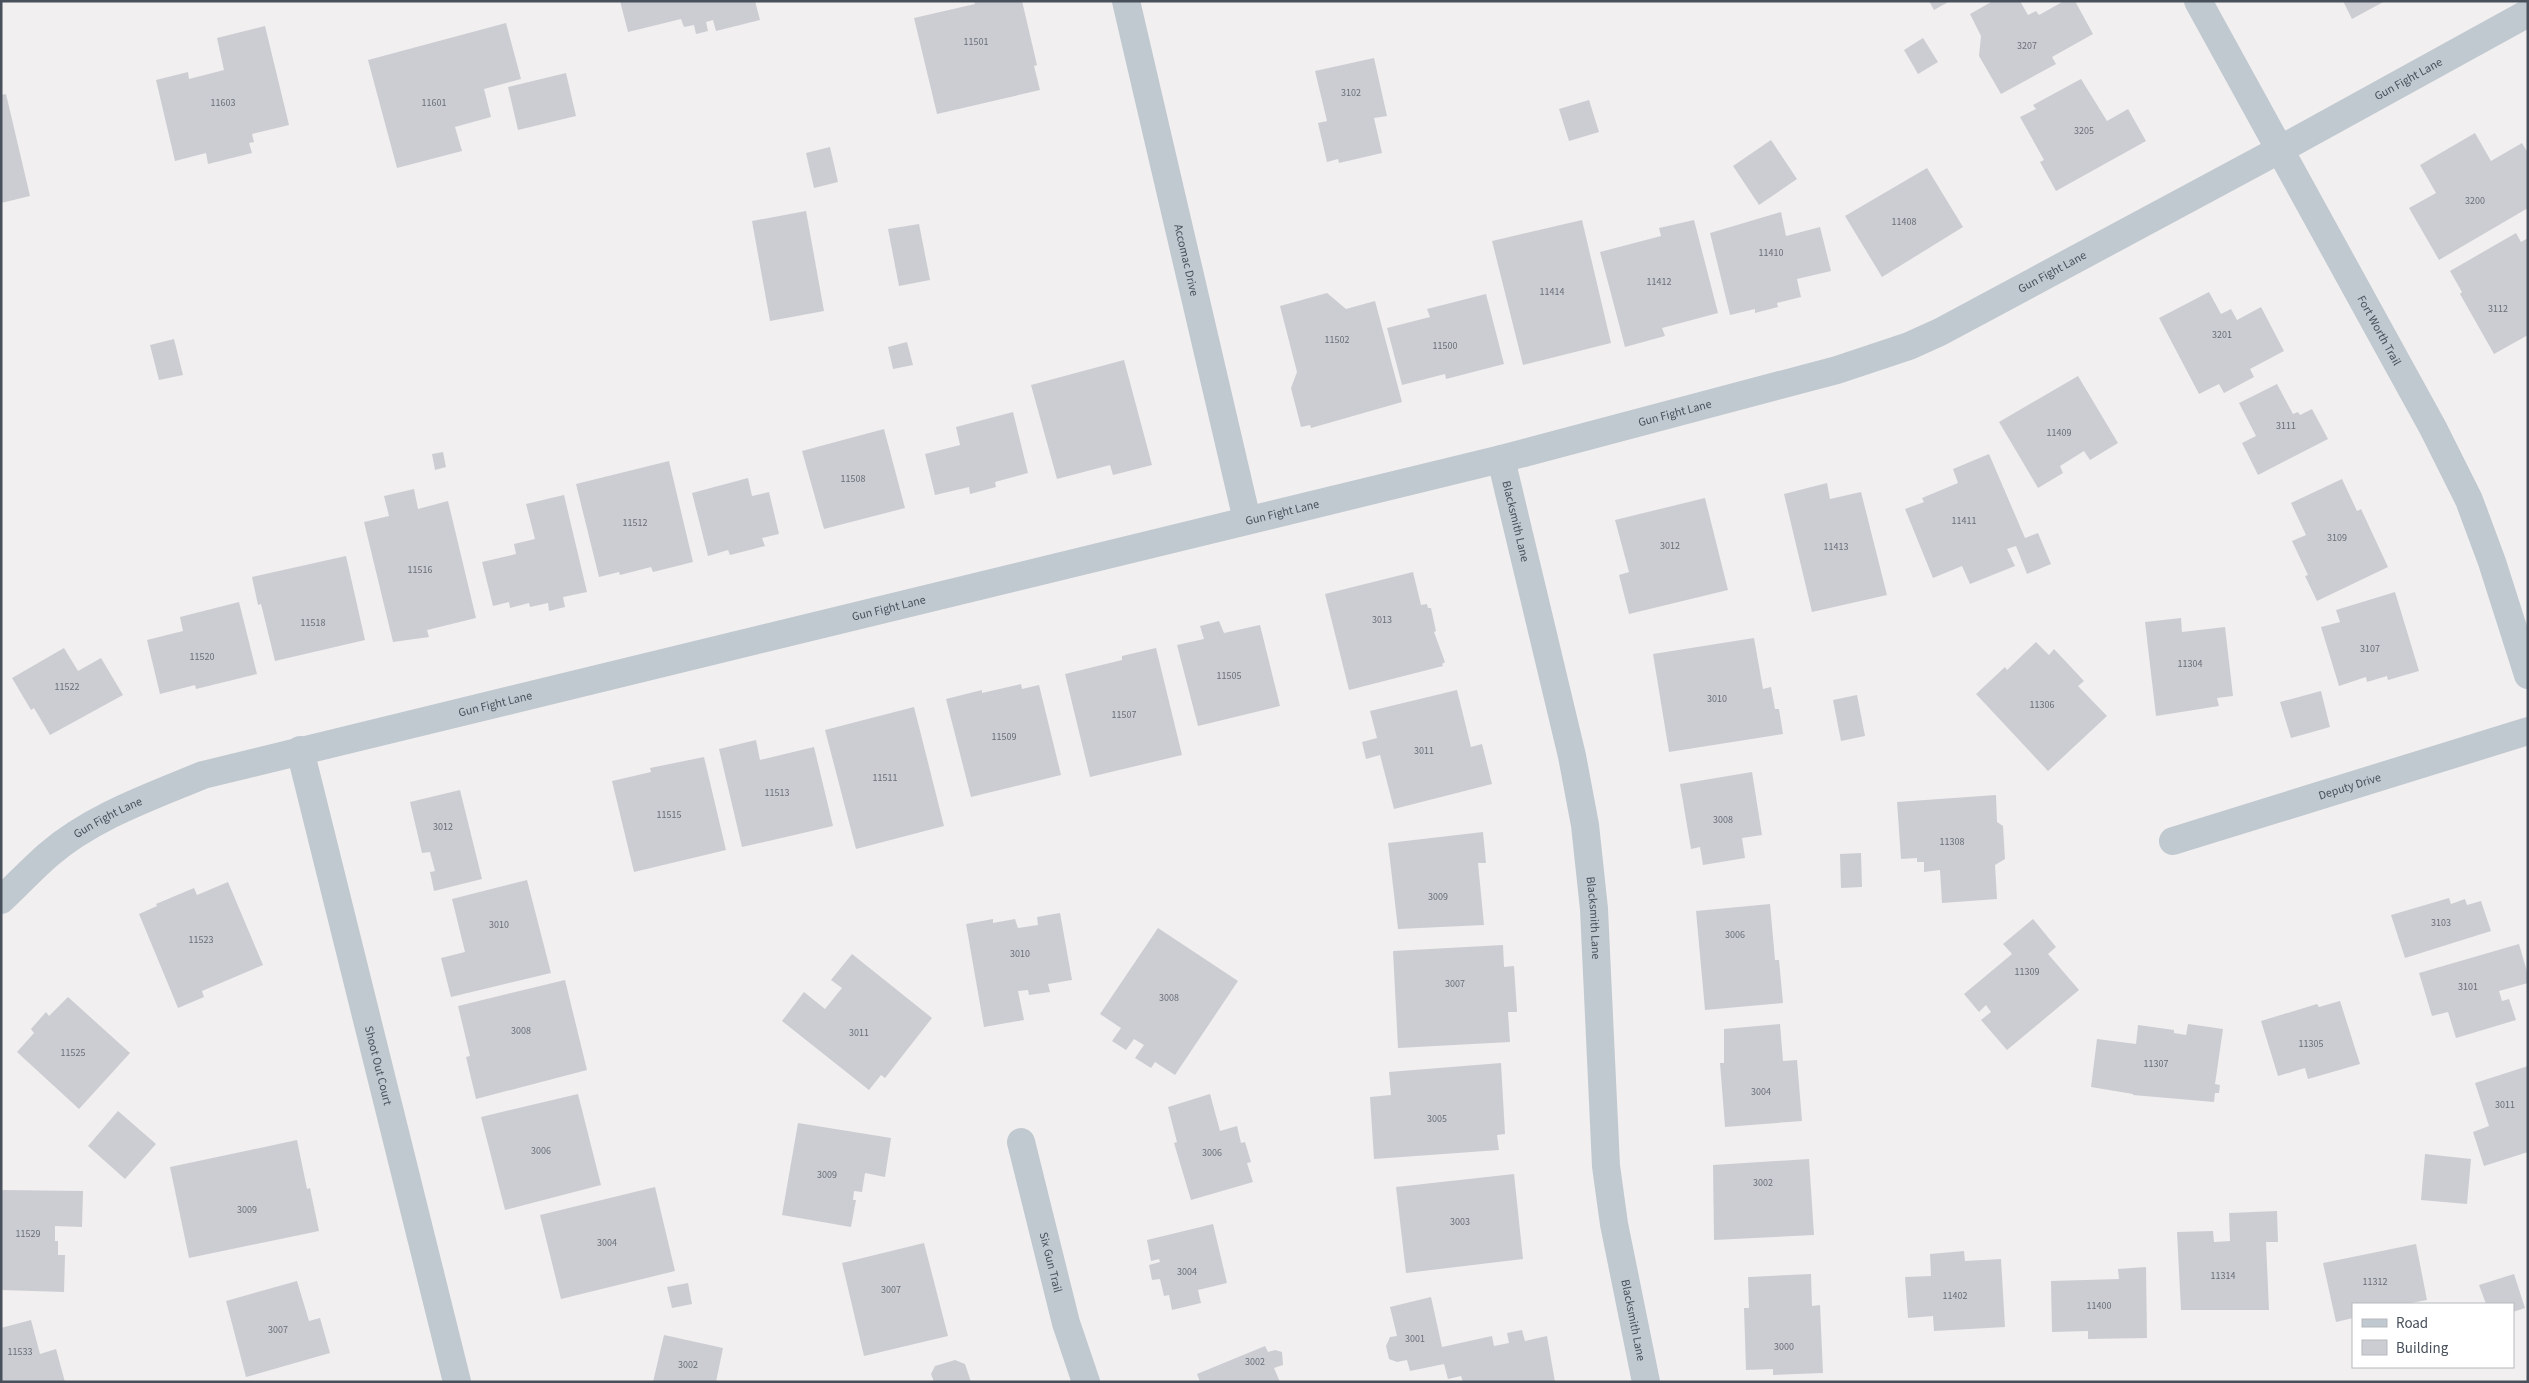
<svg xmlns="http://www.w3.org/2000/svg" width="2529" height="1383" font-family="'Source Sans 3',sans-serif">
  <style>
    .building { fill: #cccdd3 }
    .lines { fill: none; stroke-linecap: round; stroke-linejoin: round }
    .street { stroke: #c0c8d0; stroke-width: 28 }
    .labels { text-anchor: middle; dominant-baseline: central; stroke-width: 4.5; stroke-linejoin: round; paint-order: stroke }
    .number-label { font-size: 10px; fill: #696f79 }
    .street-label { font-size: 12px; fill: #48505b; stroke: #fff }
  </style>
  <rect width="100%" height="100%" fill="#f1efef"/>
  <!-- building -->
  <g class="building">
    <path d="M 620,1 L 755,1 L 760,20 L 716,31 L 713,20 L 706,22 L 708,31 L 696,34 L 694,25 L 684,27 L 681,19 L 628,32 Z"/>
    <path d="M 974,1 L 1022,1 L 1037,65 L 1034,66 L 1040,90 L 937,114 L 914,18 L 975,4 Z"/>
    <path d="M 1929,1 L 1950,1 L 1934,10 Z"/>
    <path d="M 1993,1 L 2020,1 L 2028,15 L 2036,11 L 2039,15 L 2064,1 L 2075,1 L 2093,34 L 2052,57 L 2056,64 L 2001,94 L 1979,56 L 1981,36 L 1970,14 Z"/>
    <path d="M 2343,1 L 2385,1 L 2352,19 Z"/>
    <path d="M 506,23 L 521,79 L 484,89 L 491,117 L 455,127 L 462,151 L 397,168 L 368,60 Z"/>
    <path d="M 265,26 L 289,125 L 252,134 L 254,142 L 249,143 L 252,153 L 208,164 L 206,153 L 175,161 L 156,80 L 188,72 L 189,79 L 224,70 L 217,38 Z"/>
    <path d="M 1923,38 L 1938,62 L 1918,74 L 1904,50 Z"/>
    <path d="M 1374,58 L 1387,116 L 1374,118 L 1382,153 L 1339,163 L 1338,159 L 1327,162 L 1318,123 L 1327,121 L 1315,71 Z"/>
    <path d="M 566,73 L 576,116 L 518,130 L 508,87 Z"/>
    <path d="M 2081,79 L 2107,121 L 2128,109 L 2146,141 L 2056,191 L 2040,162 L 2044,160 L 2020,117 L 2036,109 L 2033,105 Z"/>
    <path d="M 6,94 L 30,196 L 1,203 L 1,95 Z"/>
    <path d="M 1589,100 L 1599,132 L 1569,141 L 1559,109 Z"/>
    <path d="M 2475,133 L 2491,161 L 2522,143 L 2528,153 L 2528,208 L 2439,260 L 2409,208 L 2436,193 L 2420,165 Z"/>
    <path d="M 1771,140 L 1797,179 L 1759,205 L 1733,166 Z"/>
    <path d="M 830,147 L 838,182 L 814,188 L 806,153 Z"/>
    <path d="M 1927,168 L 1963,227 L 1882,277 L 1845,216 Z"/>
    <path d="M 806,211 L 824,311 L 770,321 L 752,221 Z"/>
    <path d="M 1781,212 L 1786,236 L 1820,227 L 1831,271 L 1797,279 L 1801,297 L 1777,303 L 1778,307 L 1755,313 L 1755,309 L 1730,315 L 1710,233 Z"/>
    <path d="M 1582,220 L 1611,343 L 1523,365 L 1492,241 Z"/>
    <path d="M 1694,220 L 1718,313 L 1662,328 L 1665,336 L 1625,347 L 1600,252 L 1661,236 L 1659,228 Z"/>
    <path d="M 919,224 L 930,280 L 899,286 L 888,229 Z"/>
    <path d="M 2516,233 L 2521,242 L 2528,238 L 2528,335 L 2494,354 L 2460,294 L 2462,292 L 2450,271 Z"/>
    <path d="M 2209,292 L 2221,314 L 2231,309 L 2237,320 L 2261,307 L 2284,351 L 2250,369 L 2254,377 L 2224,393 L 2219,384 L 2199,394 L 2159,318 Z"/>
    <path d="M 1327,293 L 1346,309 L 1375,301 L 1402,402 L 1311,428 L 1310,425 L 1301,427 L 1291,388 L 1297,372 L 1280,306 Z"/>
    <path d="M 1486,294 L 1504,364 L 1446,379 L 1445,374 L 1402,385 L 1387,328 L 1430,317 L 1427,309 Z"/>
    <path d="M 174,339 L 183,375 L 159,380 L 150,345 Z"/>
    <path d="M 907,342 L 913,365 L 893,369 L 888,347 Z"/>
    <path d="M 1124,360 L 1152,465 L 1113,475 L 1110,465 L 1057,479 L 1031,385 Z"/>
    <path d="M 2078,376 L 2118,443 L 2090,460 L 2084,451 L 2060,466 L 2063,473 L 2038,488 L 1999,422 Z"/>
    <path d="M 2277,384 L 2293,414 L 2298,412 L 2300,415 L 2312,409 L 2328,439 L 2258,475 L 2242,443 L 2256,436 L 2239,403 Z"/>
    <path d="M 1013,412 L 1028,473 L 995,482 L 996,487 L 970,494 L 969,487 L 935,495 L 925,454 L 960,445 L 956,427 Z"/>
    <path d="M 884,429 L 905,508 L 824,529 L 802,451 Z"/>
    <path d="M 443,452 L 446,467 L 435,470 L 432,454 Z"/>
    <path d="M 1989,454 L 2025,538 L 2038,533 L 2051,564 L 2027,574 L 2016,546 L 2007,549 L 2015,566 L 1970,584 L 1962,566 L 1933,578 L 1905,509 L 1924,502 L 1922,498 L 1958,483 L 1953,469 Z"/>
    <path d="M 669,461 L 693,562 L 653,572 L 651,567 L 620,575 L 619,572 L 599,577 L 576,484 Z"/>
    <path d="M 748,478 L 752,496 L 769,492 L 779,534 L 762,538 L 765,546 L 730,555 L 728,550 L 708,556 L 692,493 Z"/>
    <path d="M 2342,479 L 2357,511 L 2361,509 L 2388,567 L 2317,601 L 2305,576 L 2308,575 L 2292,541 L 2306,535 L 2291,503 Z"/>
    <path d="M 1827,483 L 1830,499 L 1861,492 L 1887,595 L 1812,612 L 1784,494 Z"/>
    <path d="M 414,489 L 418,509 L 448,501 L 476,618 L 427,630 L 429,637 L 393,642 L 364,522 L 389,516 L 384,496 Z"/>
    <path d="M 564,495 L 587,592 L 563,597 L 565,607 L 549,611 L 548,603 L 530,607 L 529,603 L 510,608 L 509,602 L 493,606 L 482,562 L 516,554 L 514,544 L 535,539 L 526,504 Z"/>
    <path d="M 1705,498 L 1728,590 L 1629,614 L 1619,575 L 1629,572 L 1615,520 Z"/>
    <path d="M 346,556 L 365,640 L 275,661 L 261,604 L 258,605 L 252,577 Z"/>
    <path d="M 1413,572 L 1421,605 L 1427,604 L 1428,608 L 1431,608 L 1436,631 L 1434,632 L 1445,662 L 1442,664 L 1443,666 L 1349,690 L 1325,594 Z"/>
    <path d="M 2395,592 L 2419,671 L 2388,680 L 2387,676 L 2367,682 L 2366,677 L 2339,686 L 2321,627 L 2340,622 L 2336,610 Z"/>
    <path d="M 239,602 L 257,674 L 196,689 L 195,685 L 160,694 L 147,640 L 183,631 L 180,617 Z"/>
    <path d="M 2181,618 L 2182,632 L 2225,627 L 2233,696 L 2217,698 L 2219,706 L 2156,716 L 2145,622 Z"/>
    <path d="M 1219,621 L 1224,633 L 1260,625 L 1280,706 L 1198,726 L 1177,645 L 1204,639 L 1200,626 Z"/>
    <path d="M 1754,638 L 1763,689 L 1771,687 L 1775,709 L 1779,709 L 1783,734 L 1669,752 L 1653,654 Z"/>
    <path d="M 2036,642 L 2049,655 L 2054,649 L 2084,681 L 2078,686 L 2107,716 L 2048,771 L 1976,694 L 2005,667 L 2007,670 Z"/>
    <path d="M 64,648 L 78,671 L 101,658 L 123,695 L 50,735 L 34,708 L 31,710 L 12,678 Z"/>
    <path d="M 1156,648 L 1182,755 L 1090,777 L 1065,674 L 1122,660 L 1122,656 Z"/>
    <path d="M 1021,684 L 1022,689 L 1039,685 L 1061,775 L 971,797 L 946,699 L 982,690 L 982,693 Z"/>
    <path d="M 1457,690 L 1471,747 L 1482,744 L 1492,784 L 1394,809 L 1380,755 L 1366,759 L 1362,742 L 1377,738 L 1370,711 Z"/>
    <path d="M 2321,691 L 2330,727 L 2291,738 L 2280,702 Z"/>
    <path d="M 1857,695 L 1865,736 L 1841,741 L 1833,700 Z"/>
    <path d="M 914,707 L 944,826 L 856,849 L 825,730 Z"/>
    <path d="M 756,740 L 760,760 L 814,747 L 833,826 L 742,847 L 719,749 Z"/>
    <path d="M 704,757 L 726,850 L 634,872 L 612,781 L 651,772 L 650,768 Z"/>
    <path d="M 1752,772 L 1762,835 L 1742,838 L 1745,858 L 1703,865 L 1700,847 L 1691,849 L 1680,784 Z"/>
    <path d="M 460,790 L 482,879 L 434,891 L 430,872 L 435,871 L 430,852 L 422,853 L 410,802 Z"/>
    <path d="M 1996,795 L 1997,822 L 2003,826 L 2005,859 L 1995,865 L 1997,899 L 1942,903 L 1940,870 L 1924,872 L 1924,862 L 1917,862 L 1917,858 L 1901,859 L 1897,802 Z"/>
    <path d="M 1483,832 L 1486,863 L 1478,863 L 1484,925 L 1398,929 L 1388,843 Z"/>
    <path d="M 1861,853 L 1862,887 L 1841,888 L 1840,854 Z"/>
    <path d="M 527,880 L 551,973 L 451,997 L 441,958 L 465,952 L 452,899 Z"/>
    <path d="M 228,882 L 263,965 L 202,991 L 204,997 L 178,1008 L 139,914 L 157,906 L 156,904 L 194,888 L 197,895 Z"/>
    <path d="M 2449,898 L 2451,904 L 2465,899 L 2467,905 L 2481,901 L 2491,931 L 2405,958 L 2391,915 Z"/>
    <path d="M 1770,904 L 1775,960 L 1779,960 L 1783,1003 L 1705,1010 L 1696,911 Z"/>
    <path d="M 1060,913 L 1072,980 L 1048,984 L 1050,992 L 1029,995 L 1028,990 L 1018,991 L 1024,1020 L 984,1027 L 966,924 L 993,919 L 993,923 L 1015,919 L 1018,928 L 1038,925 L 1037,917 Z"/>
    <path d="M 2033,919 L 2056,947 L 2048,954 L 2079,990 L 2007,1050 L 1981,1020 L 1991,1012 L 1986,1005 L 1979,1012 L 1964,994 L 2012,954 L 2003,944 Z"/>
    <path d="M 1158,928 L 1238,981 L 1175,1075 L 1155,1062 L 1151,1068 L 1135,1058 L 1144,1045 L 1134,1039 L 1126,1050 L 1112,1041 L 1121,1028 L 1100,1014 Z"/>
    <path d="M 2519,944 L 2528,975 L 2528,983 L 2499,991 L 2502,1001 L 2509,999 L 2516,1020 L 2456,1038 L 2448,1012 L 2432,1016 L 2419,973 Z"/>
    <path d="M 1503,945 L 1504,967 L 1514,966 L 1517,1012 L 1508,1012 L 1510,1042 L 1398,1048 L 1393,951 Z"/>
    <path d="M 852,954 L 932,1018 L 885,1078 L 881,1075 L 869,1090 L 782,1021 L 804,992 L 825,1009 L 842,988 L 831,980 Z"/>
    <path d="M 565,980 L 587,1070 L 476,1099 L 466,1057 L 470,1056 L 458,1006 Z"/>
    <path d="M 68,997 L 130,1053 L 79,1109 L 17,1052 L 34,1033 L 31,1029 L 46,1012 L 49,1016 Z"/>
    <path d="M 2340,1001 L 2360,1064 L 2308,1079 L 2305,1068 L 2278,1076 L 2261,1021 L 2317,1004 L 2319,1007 Z"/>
    <path d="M 1780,1024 L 1783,1061 L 1797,1060 L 1802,1121 L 1725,1127 L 1720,1063 L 1724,1063 L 1724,1029 Z"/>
    <path d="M 2188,1024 L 2223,1029 L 2215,1084 L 2220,1085 L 2219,1093 L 2215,1093 L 2214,1102 L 2133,1095 L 2133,1094 L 2091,1087 L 2097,1039 L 2136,1044 L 2138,1025 L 2174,1030 L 2174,1033 L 2186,1035 Z"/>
    <path d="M 1501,1063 L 1505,1134 L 1497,1135 L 1499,1150 L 1374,1159 L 1370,1097 L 1391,1095 L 1389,1072 Z"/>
    <path d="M 2528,1066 L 2528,1152 L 2484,1166 L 2473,1132 L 2489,1126 L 2475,1083 Z"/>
    <path d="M 578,1094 L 601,1185 L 505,1210 L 481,1117 Z"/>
    <path d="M 1210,1094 L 1220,1131 L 1237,1126 L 1241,1143 L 1245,1142 L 1251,1162 L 1247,1163 L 1253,1182 L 1191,1200 L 1174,1143 L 1177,1142 L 1168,1107 Z"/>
    <path d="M 118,1111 L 156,1144 L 125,1179 L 88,1146 Z"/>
    <path d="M 798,1123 L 891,1138 L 885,1177 L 865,1173 L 862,1192 L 854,1191 L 853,1200 L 856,1200 L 851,1227 L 782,1215 Z"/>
    <path d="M 297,1140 L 307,1189 L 310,1188 L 319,1231 L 189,1258 L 170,1167 Z"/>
    <path d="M 2425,1154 L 2471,1159 L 2467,1204 L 2421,1200 Z"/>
    <path d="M 1809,1159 L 1814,1235 L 1714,1240 L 1713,1165 Z"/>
    <path d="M 1514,1174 L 1523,1259 L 1406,1273 L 1396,1187 Z"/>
    <path d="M 655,1187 L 675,1271 L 561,1299 L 540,1215 Z"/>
    <path d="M 1,1190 L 83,1191 L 82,1227 L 55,1226 L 55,1241 L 58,1241 L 58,1255 L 65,1255 L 64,1292 L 1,1290 Z"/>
    <path d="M 2277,1211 L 2278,1242 L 2266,1242 L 2269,1310 L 2181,1310 L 2177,1232 L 2213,1231 L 2214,1242 L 2230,1241 L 2229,1213 Z"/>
    <path d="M 1213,1224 L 1227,1283 L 1198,1290 L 1201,1303 L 1172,1310 L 1169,1295 L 1164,1296 L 1160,1279 L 1152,1280 L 1149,1265 L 1160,1262 L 1159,1259 L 1151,1261 L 1147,1240 Z"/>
    <path d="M 924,1243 L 948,1336 L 864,1356 L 842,1263 Z"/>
    <path d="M 2416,1244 L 2427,1300 L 2405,1304 L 2353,1304 L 2353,1318 L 2336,1322 L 2323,1263 Z"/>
    <path d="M 1964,1251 L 1965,1261 L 2001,1259 L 2005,1327 L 1934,1331 L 1933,1316 L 1908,1318 L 1905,1277 L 1931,1276 L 1930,1254 Z"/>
    <path d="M 2146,1267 L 2147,1338 L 2088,1339 L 2088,1331 L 2052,1332 L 2051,1281 L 2119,1279 L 2118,1269 Z"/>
    <path d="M 1811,1274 L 1812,1306 L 1820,1305 L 1823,1373 L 1773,1375 L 1773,1369 L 1746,1370 L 1744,1308 L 1749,1308 L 1748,1277 Z"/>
    <path d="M 2514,1274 L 2525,1308 L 2513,1312 L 2513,1304 L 2486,1304 L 2479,1285 Z"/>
    <path d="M 297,1281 L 309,1321 L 320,1318 L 330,1353 L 246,1377 L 226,1301 Z"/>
    <path d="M 688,1283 L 692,1304 L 672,1308 L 667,1287 Z"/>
    <path d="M 1431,1297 L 1442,1347 L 1492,1336 L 1494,1346 L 1509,1343 L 1507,1333 L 1522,1330 L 1525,1341 L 1547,1336 L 1555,1382 L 1463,1382 L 1461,1376 L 1448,1379 L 1444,1364 L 1410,1371 L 1407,1360 L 1397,1362 L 1389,1359 L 1386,1346 L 1390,1337 L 1397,1336 L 1390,1307 Z"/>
    <path d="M 31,1320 L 40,1354 L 56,1349 L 65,1382 L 1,1382 L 1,1328 Z"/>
    <path d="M 664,1335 L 723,1348 L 716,1382 L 653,1382 Z"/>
    <path d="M 1265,1346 L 1268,1352 L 1275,1350 L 1282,1352 L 1283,1365 L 1274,1368 L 1280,1382 L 1200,1382 L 1197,1374 Z"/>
    <path d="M 955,1360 L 965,1364 L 971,1382 L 934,1382 L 931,1374 L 935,1366 Z"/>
  </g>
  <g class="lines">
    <!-- street -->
    <g class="street">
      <path id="s1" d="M 1126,1 L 1247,520"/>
      <path id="s2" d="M 2198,1 L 2433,428 L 2469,500 L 2492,562 L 2528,675"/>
      <path id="s3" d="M 1501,459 L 1572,756 L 1585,825 L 1594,909 L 1606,1166 L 1614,1224 L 1646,1382"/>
      <path id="s4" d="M 300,750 L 457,1382"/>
      <path id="s5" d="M 2173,841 L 2528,731"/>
      <path id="s6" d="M 1,900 C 17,885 32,869 48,855 C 92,817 150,797 203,775 L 1501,459 L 1837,370 L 1909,346 L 1940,332 L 2279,150 L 2528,13"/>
      <path id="s7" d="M 1021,1142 L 1066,1323 L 1086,1382"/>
    </g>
  </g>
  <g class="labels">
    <!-- number labels -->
    <g class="number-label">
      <text x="976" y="42">11501</text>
      <text x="2027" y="46">3207</text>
      <text x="1351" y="93">3102</text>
      <text x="223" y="103">11603</text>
      <text x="434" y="103">11601</text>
      <text x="2084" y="131">3205</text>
      <text x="2475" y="201">3200</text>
      <text x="1904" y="222">11408</text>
      <text x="1771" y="253">11410</text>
      <text x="1659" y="282">11412</text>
      <text x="1552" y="292">11414</text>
      <text x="2498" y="309">3112</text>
      <text x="2222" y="335">3201</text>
      <text x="1337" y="340">11502</text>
      <text x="1445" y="346">11500</text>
      <text x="2286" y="426">3111</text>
      <text x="2059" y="433">11409</text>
      <text x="853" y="479">11508</text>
      <text x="1964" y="521">11411</text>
      <text x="635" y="523">11512</text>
      <text x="2337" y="538">3109</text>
      <text x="1670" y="546">3012</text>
      <text x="1836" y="547">11413</text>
      <text x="420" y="570">11516</text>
      <text x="1382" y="620">3013</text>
      <text x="313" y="623">11518</text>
      <text x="2370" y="649">3107</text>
      <text x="202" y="657">11520</text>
      <text x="2190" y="664">11304</text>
      <text x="1229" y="676">11505</text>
      <text x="67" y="687">11522</text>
      <text x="1717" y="699">3010</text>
      <text x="2042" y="705">11306</text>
      <text x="1124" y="715">11507</text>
      <text x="1004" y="737">11509</text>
      <text x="1424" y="751">3011</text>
      <text x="885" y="778">11511</text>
      <text x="777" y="793">11513</text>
      <text x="669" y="815">11515</text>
      <text x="1723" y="820">3008</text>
      <text x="443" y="827">3012</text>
      <text x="1952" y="842">11308</text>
      <text x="1438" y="897">3009</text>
      <text x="2441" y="923">3103</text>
      <text x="499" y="925">3010</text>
      <text x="1735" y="935">3006</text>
      <text x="201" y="940">11523</text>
      <text x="1020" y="954">3010</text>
      <text x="2027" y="972">11309</text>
      <text x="1455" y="984">3007</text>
      <text x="2468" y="987">3101</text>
      <text x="1169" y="998">3008</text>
      <text x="521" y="1031">3008</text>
      <text x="859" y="1033">3011</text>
      <text x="2311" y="1044">11305</text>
      <text x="73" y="1053">11525</text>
      <text x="2156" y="1064">11307</text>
      <text x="1761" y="1092">3004</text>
      <text x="2505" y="1105">3011</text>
      <text x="1437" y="1119">3005</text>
      <text x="541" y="1151">3006</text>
      <text x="1212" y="1153">3006</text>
      <text x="827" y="1175">3009</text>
      <text x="1763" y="1183">3002</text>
      <text x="247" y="1210">3009</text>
      <text x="1460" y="1222">3003</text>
      <text x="28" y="1234">11529</text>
      <text x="607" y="1243">3004</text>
      <text x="1187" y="1272">3004</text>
      <text x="2223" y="1276">11314</text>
      <text x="2375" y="1282">11312</text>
      <text x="891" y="1290">3007</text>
      <text x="1955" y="1296">11402</text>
      <text x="2099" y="1306">11400</text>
      <text x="278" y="1330">3007</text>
      <text x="1415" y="1339">3001</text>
      <text x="1784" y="1347">3000</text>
      <text x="20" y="1352">11533</text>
      <text x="1255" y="1362">3002</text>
      <text x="688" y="1365">3002</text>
    </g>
    <!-- street labels -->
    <g class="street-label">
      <text stroke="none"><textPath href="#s6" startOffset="2566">Gun Fight Lane</textPath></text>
      <text stroke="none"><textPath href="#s1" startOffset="266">Accomac Drive</textPath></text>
      <text stroke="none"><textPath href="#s6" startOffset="2161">Gun Fight Lane</textPath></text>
      <text stroke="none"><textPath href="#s2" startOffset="376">Fort Worth Trail</textPath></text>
      <text stroke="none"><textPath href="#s6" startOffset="1756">Gun Fight Lane</textPath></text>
      <text stroke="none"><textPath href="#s6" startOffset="1351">Gun Fight Lane</textPath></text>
      <text stroke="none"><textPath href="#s3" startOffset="64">Blacksmith Lane</textPath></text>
      <text stroke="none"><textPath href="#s6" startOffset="946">Gun Fight Lane</textPath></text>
      <text stroke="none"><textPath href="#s6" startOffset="541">Gun Fight Lane</textPath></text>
      <text stroke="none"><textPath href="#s5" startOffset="185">Deputy Drive</textPath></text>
      <text stroke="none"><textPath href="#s6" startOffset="136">Gun Fight Lane</textPath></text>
      <text stroke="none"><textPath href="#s3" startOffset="469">Blacksmith Lane</textPath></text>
      <text stroke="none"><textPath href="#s4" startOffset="325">Shoot Out Court</textPath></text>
      <text stroke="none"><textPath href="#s7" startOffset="124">Six Gun Trail</textPath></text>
      <text stroke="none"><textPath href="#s3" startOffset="874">Blacksmith Lane</textPath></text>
    </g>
  </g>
  <!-- border -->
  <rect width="2529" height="1383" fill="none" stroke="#48505b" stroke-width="5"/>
  <!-- legend -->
  <rect x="2352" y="1303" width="162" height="65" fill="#ffffff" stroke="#b6b9bd"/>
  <rect x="2362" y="1319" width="25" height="8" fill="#c0c8d0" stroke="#b6b9bd"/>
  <text x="2396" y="1328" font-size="15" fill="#48505b">Road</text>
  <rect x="2362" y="1340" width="25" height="15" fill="#cccdd3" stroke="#b6b9bd"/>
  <text x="2396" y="1353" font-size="15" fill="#48505b">Building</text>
</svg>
